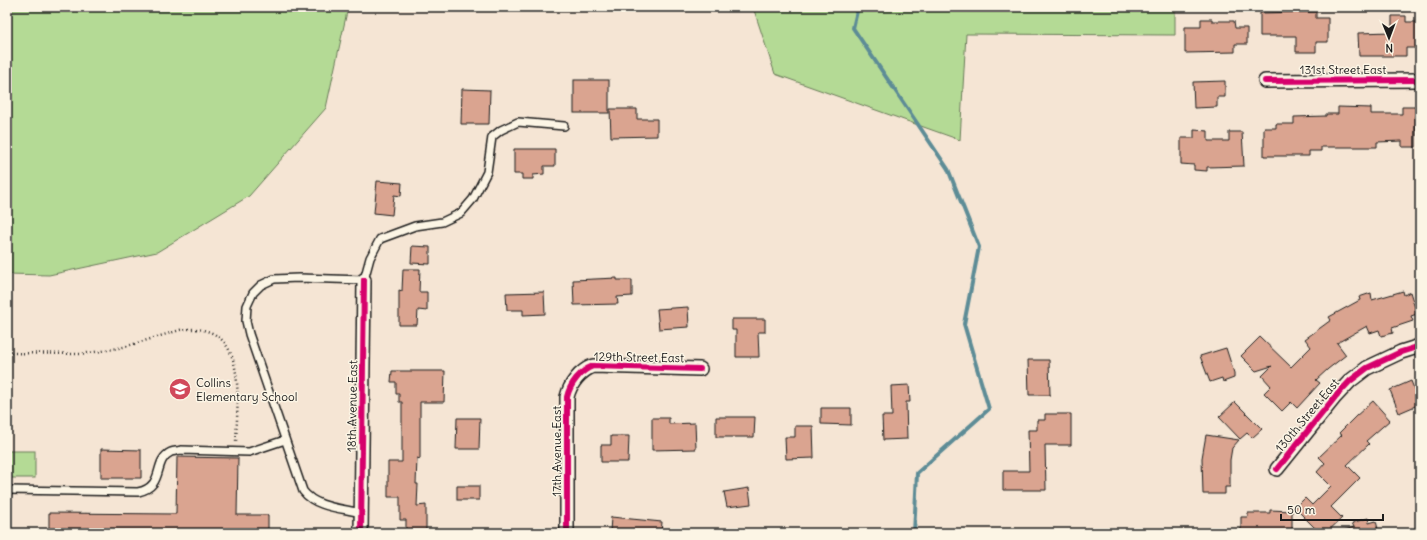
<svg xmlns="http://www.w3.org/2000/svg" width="1427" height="540" font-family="Delius,sans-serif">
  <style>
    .green { fill: #b4da95; stroke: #687b58 }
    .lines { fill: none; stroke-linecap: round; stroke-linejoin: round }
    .stream { stroke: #5d8c96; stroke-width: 4 }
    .building { fill: #daa490; stroke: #1c1c1c }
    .lane-casing { stroke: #1c1c1c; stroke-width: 10 }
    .street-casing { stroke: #1c1c1c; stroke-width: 16 }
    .path { stroke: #1c1c1c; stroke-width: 2.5; stroke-dasharray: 1 3; stroke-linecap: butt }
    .lane { stroke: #fcf5e5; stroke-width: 7 }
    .street { stroke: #fcf5e5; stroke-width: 13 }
    .cycleway-casing { stroke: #fcf5e5; stroke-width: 8 }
    .cycleway { stroke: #d6006c; stroke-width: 6 }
    .labels { text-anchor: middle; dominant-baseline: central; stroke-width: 3; stroke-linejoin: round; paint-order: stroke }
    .street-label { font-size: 12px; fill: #1c1c1c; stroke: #fcf5e5 }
    .poi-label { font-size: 12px; fill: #1c1c1c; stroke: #fcf5e5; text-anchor: start }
  </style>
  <rect width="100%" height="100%" fill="#f5e5d4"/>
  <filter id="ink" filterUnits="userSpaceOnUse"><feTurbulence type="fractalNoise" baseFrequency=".025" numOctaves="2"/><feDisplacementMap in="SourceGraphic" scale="8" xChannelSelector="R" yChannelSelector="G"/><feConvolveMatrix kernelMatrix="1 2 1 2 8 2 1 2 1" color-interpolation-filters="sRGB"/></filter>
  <g filter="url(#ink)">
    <!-- green -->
    <g class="green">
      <path d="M 7,7 L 348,7 L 326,108 L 249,196 L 157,252 L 49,275 L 7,274 Z"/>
      <path d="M 753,7 L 1175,7 L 1175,35 L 966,34 L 960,140 L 775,74 Z"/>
      <rect x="7" y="451" width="28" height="27"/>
    </g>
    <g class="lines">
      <!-- stream -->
      <path class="stream" d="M 858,7 L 853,28 L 948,169 L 979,247 L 964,324 L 989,409 L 917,473 L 914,533"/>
    </g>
    <!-- building -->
    <g class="building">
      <path d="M 1301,12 L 1316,12 L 1316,18 L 1328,18 L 1328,42 L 1316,42 L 1316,52 L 1296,52 L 1296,36 L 1260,36 L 1260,13 Z"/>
      <path d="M 1392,16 L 1406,16 L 1406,22 L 1418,22 L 1418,48 L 1406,48 L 1406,56 L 1359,56 L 1358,33 L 1392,32 Z"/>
      <path d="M 1201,19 L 1212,19 L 1212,21 L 1234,21 L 1235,28 L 1247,28 L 1247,44 L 1235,44 L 1235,52 L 1185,53 L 1185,27 L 1201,27 Z"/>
      <rect x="574" y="80" width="35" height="33"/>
      <path d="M 1225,81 L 1225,97 L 1217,97 L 1217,107 L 1194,108 L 1193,82 Z"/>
      <path d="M 462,89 L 490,90 L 489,124 L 461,124 Z"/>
      <path d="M 1338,107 L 1371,108 L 1371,114 L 1402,114 L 1402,107 L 1416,107 L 1416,147 L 1402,147 L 1402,141 L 1377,142 L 1377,147 L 1321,147 L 1321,151 L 1309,151 L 1309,156 L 1264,156 L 1264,128 L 1276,128 L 1276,124 L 1294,124 L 1294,117 L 1326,116 L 1326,114 L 1338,114 Z"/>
      <path d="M 610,109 L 637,109 L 637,119 L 657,119 L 657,136 L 611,137 Z"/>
      <path d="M 1194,130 L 1208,131 L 1208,141 L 1229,141 L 1229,132 L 1242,132 L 1244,166 L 1207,167 L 1207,171 L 1194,170 L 1194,165 L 1181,164 L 1181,138 L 1194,138 Z"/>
      <path d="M 514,149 L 555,149 L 555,166 L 544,166 L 544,174 L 533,175 L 533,179 L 522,179 L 522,174 L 514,174 Z"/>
      <path d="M 377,181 L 402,183 L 401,196 L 394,195 L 392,215 L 374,213 Z"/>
      <path d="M 412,246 L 430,247 L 430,264 L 411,263 Z"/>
      <path d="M 403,269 L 420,269 L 419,292 L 427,292 L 427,311 L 418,310 L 417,325 L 399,325 L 399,290 L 402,291 Z"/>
      <path d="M 617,278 L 617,280 L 632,280 L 632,296 L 617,297 L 618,304 L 574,305 L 573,280 Z"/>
      <path d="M 1403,291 L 1404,295 L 1410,292 L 1417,314 L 1411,316 L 1413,321 L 1392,328 L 1393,333 L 1381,336 L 1379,330 L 1370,333 L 1367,326 L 1337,343 L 1346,355 L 1328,369 L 1316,380 L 1320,383 L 1297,408 L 1291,402 L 1282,411 L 1264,393 L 1271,386 L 1262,376 L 1272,366 L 1256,371 L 1241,356 L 1260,337 L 1291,367 L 1311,347 L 1305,339 L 1331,320 L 1329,317 L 1360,300 L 1359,297 L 1371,293 L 1372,300 Z"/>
      <path d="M 544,292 L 545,314 L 523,315 L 523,310 L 507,310 L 506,293 Z"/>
      <path d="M 688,307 L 689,327 L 659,329 L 657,309 Z"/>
      <path d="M 732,319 L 765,319 L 765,332 L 758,332 L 759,357 L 736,357 L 736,330 L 732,330 Z"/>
      <path d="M 1226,348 L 1234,373 L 1234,378 L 1223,382 L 1222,378 L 1210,382 L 1200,356 Z"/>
      <path d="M 1028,360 L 1049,360 L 1050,395 L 1029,395 Z"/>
      <path d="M 392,371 L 445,371 L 444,402 L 420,402 L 420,459 L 417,458 L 416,484 L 418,484 L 417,506 L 426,505 L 426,533 L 406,533 L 406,520 L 400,520 L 400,497 L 388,497 L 388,462 L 402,462 L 402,402 L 399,402 L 399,394 L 396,394 L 396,382 L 391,382 Z"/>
      <path d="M 1411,381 L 1420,404 L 1399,413 L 1390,390 Z"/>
      <path d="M 909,385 L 910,402 L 906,402 L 907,439 L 883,440 L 882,416 L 892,416 L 891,386 Z"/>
      <path d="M 1373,401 L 1390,420 L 1366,441 L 1369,444 L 1347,465 L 1360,478 L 1331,507 L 1342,518 L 1326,533 L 1320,533 L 1295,508 L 1305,498 L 1312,505 L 1331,486 L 1317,472 L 1325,463 L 1319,457 L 1342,435 L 1339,433 L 1356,416 Z"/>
      <path d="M 1235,402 L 1262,429 L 1252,438 L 1247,433 L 1240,439 L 1219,417 Z"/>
      <path d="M 821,408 L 851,408 L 851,425 L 821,424 Z"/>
      <path d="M 1045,414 L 1071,414 L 1071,445 L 1045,445 L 1046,490 L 1003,490 L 1003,471 L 1029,471 L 1028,430 L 1037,430 L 1037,420 L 1045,420 Z"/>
      <path d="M 716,417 L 755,417 L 754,437 L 716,437 Z"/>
      <path d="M 457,418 L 480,418 L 479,449 L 456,449 Z"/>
      <path d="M 652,418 L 669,418 L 669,424 L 695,423 L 696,449 L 652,450 Z"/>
      <path d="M 795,426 L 813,426 L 814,458 L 786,459 L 785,437 L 795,437 Z"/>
      <path d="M 1206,435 L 1239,440 L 1232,448 L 1230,460 L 1230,487 L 1225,487 L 1225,494 L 1203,494 L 1202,458 Z"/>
      <path d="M 611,436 L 629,436 L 628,462 L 601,462 L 601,445 L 611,445 Z"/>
      <path d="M 101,449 L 141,450 L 141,478 L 101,478 Z"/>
      <path d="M 177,457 L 238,458 L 237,515 L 268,515 L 268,533 L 49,533 L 49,513 L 176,514 Z"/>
      <rect x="457" y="486" width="22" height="14"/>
      <path d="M 749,488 L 751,504 L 727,507 L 724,492 Z"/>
      <path d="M 1270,510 L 1292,511 L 1292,533 L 1241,533 L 1241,517 L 1248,517 L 1248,513 L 1270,513 Z"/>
      <path d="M 611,517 L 662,522 L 661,533 L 625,533 L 610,532 Z"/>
      <path d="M 1368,518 L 1369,523 L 1376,521 L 1379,533 L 1345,533 L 1345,530 L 1354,527 L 1352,523 Z"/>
    </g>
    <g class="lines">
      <!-- lane casing -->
      <g class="lane-casing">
        <g id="lane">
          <path d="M 7,490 L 138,492 C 166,486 152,461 171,452 C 174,451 178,451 181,450 L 249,452 L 285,440"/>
          <path d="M 361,513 C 342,508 316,508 303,491 L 249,334 L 246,321 L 247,306 L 253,293 L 261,285 L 274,279 L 299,278 L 364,280 L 370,258 L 380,239 L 415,226 L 442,222 L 461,213 L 473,199 L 487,172 L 492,137 L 501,130 L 518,122 L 564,126"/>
        </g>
      </g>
      <!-- street casing -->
      <g class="street-casing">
        <g id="street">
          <path d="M 1265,81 L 1420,80"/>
          <path d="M 1277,469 L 1335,397 L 1350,381 L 1367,368 L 1401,352 L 1420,346"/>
          <path d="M 361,533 L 364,280"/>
          <path d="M 567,533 L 567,397 C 570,384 580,371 593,366 L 700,369"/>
        </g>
      </g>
      <!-- path -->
      <path class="path" d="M 7,353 L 80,354 L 102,351 L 124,347 L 180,330 C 250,319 237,399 236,443"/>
      <!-- lane -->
      <use href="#lane" class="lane"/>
      <!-- street -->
      <use href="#street" class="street"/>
      <!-- cycleway casing -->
      <g class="cycleway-casing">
        <g id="cycleway">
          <path d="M 1265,81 L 1420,80"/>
          <path d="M 1277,469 L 1335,397 L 1350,381 L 1367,368 L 1401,352 L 1420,346"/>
          <path d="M 361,533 L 364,280"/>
          <path d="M 567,533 L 567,397 C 570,384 580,371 593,366 L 700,369"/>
        </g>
      </g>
      <!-- cycleway -->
      <use href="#cycleway" class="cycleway"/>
    </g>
  </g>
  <!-- icons -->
  <defs>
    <g id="school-disc" transform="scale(1.15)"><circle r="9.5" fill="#d1495b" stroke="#fcf5e5"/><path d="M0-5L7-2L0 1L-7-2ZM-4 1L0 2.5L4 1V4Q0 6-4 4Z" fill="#fff"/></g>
  </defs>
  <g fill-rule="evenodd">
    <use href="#school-disc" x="180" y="389"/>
  </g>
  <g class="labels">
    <!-- street labels -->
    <g class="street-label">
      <text x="1343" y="69">131st Street East</text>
      <text transform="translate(639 357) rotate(1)">129th Street East</text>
      <text transform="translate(352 406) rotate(-89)">18th Avenue East</text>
      <text transform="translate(1307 415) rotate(-50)">130th Street East</text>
      <text transform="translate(556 451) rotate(-90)">17th Avenue East</text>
    </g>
    <!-- poi labels -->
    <g class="poi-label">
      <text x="196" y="382">Collins<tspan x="196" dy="14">Elementary School</tspan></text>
    </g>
  </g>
  <!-- margin -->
  <rect width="1427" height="540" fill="none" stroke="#fcf5e5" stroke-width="24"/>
  <rect x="12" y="12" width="1403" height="516" fill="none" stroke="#1c1c1c" stroke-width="1.5" filter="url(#ink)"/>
  <!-- north arrow -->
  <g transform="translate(1389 38) rotate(179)" stroke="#fcf5e5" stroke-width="3" paint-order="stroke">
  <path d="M0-3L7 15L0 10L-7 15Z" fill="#1c1c1c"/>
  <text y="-6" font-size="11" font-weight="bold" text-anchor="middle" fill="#1c1c1c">N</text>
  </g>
  <!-- scale -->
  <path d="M1281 514v6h102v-6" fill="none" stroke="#1c1c1c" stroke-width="2"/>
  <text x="1287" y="514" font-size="12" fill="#1c1c1c" stroke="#fcf5e5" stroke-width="3" paint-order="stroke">50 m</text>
</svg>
